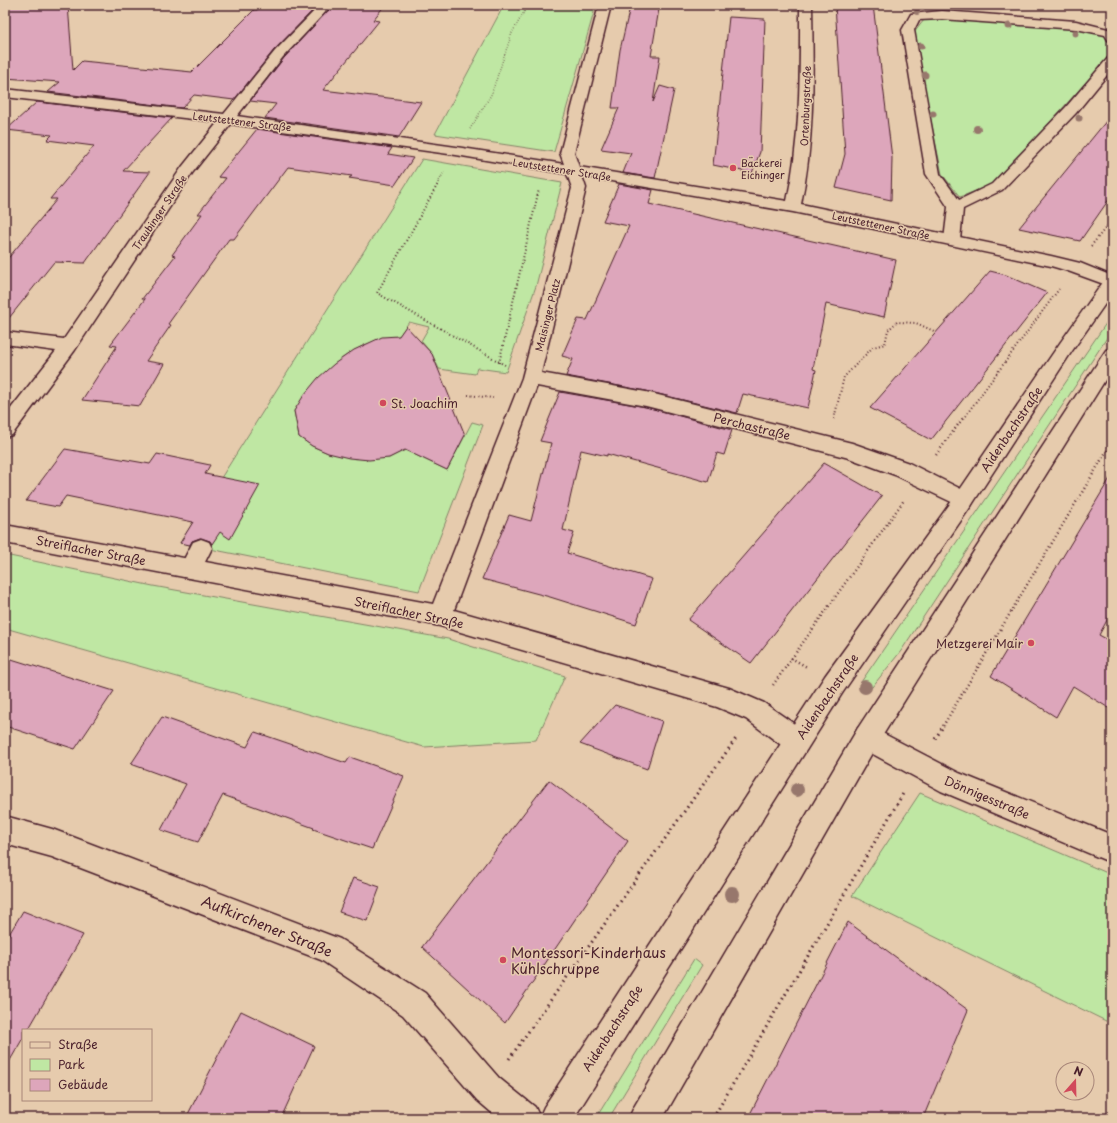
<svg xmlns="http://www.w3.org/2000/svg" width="1117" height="1123" font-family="'Playpen Sans',sans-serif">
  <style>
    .green { fill: #bfe7a3; stroke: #848367 }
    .building { fill: #dda6bb; stroke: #4a1f2b }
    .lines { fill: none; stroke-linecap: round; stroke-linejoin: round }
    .lane-casing { stroke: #4a1f2b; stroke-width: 3 }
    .street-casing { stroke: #4a1f2b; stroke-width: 3 }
    .secondary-casing { stroke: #4a1f2b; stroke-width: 3 }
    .path-far3 { stroke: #4a1f2b; stroke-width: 1.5; stroke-dasharray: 0.5 2; stroke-linecap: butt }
    .path-far2 { stroke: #4a1f2b; stroke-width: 2; stroke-dasharray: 1 2.5; stroke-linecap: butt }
    .path-far1 { stroke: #4a1f2b; stroke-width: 2.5; stroke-dasharray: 1 3; stroke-linecap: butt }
    .path { stroke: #4a1f2b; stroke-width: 3; stroke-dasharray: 1.5 4; stroke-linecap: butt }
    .lane { fill: #e6cbad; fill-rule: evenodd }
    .street { fill: #e6cbad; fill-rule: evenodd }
    .secondary { fill: #e6cbad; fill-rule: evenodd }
    .tree { fill: #97776c }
    .poi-dot { fill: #d1495b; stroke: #e6cbad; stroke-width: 1.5 }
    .labels { text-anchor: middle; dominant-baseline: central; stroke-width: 3; stroke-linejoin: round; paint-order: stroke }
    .far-street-label { font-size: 10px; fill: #4a1f2b; stroke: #e6cbad }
    .far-poi-label { font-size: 10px; fill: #4a1f2b; stroke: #e6cbad; text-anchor: start }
    .poi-label { font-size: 12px; fill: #4a1f2b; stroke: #e6cbad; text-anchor: start }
    .street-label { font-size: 12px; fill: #4a1f2b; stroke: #e6cbad }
    .near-street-label { font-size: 14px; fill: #4a1f2b; stroke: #e6cbad }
    .near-poi-label { font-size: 14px; fill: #4a1f2b; stroke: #e6cbad; text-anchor: start }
  </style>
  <rect width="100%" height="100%" fill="#e6cbad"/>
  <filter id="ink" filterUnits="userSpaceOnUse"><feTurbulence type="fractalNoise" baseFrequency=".025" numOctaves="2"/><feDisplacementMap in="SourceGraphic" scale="8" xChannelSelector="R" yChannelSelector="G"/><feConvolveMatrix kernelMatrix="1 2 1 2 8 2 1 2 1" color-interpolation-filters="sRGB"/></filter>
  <g filter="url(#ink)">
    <!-- green -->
    <g class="green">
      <path d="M 504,5 L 596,5 L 554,152 L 435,134 Z"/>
      <path d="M 952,18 L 1076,28 L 1105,35 L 1112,51 L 1112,53 L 1018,158 L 991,185 L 960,197 L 942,174 L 913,34 L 924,20 Z"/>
      <path d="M 422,159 L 562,183 L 536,286 L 506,372 L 477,368 L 475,374 L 439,369 L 432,354 L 421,341 L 429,327 L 409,322 L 399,336 C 353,340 318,374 294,411 L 299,437 L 312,446 L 328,453 L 389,458 L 405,450 L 447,470 L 472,422 L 483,425 L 419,591 L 180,543 Z"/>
      <path d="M 1111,316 L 1112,330 L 901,651 L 868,692 L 859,685 Z"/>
      <path d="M 5,555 L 153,586 L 448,639 L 565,676 L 536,740 L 424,747 L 5,628 Z"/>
      <path d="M 920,793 L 1112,875 L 1112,1024 L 852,896 Z"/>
      <path d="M 694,959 L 702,965 L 609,1118 L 596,1118 Z"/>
    </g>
    <!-- building -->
    <g class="building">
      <path d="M 5,5 L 68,5 L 73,70 L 82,61 L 192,72 L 254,10 L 257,10 L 263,5 L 318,5 L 274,50 L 234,100 L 194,95 L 182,108 L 48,92 L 60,82 L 5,78 Z"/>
      <path d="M 333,5 L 385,5 L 373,20 L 379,21 L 323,90 L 421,102 L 399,137 L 265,118 L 276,104 L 250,101 L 284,58 Z"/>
      <path d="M 835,5 L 873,5 L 892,158 L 891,200 L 836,188 L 845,154 Z"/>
      <path d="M 630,7 L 659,9 L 651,56 L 660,56 L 653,102 L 660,86 L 674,90 L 655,178 L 623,173 L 631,153 L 601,149 L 619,108 L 612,108 L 620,50 Z"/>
      <path d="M 729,17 L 765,19 L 760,152 L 752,173 L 713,165 Z"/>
      <path d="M 37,102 L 172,118 L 123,171 L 150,172 L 85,263 L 54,262 L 5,323 L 5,262 L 57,199 L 50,199 L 94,146 L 47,140 L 52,135 L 6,130 Z"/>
      <path d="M 1112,114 L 1112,195 L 1080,241 L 1019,228 Z"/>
      <path d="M 257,129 L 392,148 L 388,154 L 413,158 L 395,185 L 349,178 L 352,176 L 288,167 L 234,239 L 229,239 L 168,324 L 171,325 L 146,361 L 164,364 L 140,406 L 82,400 L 117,346 L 110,345 L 145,299 L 142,299 L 175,256 L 172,255 L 202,214 L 198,214 L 226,178 L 218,177 Z"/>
      <path d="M 619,184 L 653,190 L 649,204 L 896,260 L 884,317 L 826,304 L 813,369 L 816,370 L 808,408 L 743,394 L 737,413 L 646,391 L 566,376 L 573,359 L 562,356 L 578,319 L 587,320 L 629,226 L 603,221 Z"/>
      <path d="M 990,271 L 1006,275 L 1047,293 L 931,440 L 870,408 Z"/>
      <path d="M 406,326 L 432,354 L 465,435 L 447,470 L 405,450 L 389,458 L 369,460 L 349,458 L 328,453 L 312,446 L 299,437 L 294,411 L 304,395 L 318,378 L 334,364 L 354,350 L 382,337 L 399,336 Z"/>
      <path d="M 560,392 L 646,407 L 732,430 L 724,455 L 717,453 L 708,482 L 607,454 L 607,456 L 581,450 L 563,530 L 574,533 L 567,553 L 652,579 L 636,624 L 550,597 L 482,579 L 509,515 L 531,521 L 551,443 L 540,441 Z"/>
      <path d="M 65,449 L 150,464 L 157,454 L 210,465 L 205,474 L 260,485 L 230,539 L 220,532 L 212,544 L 210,541 L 200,538 L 192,541 L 190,545 L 180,543 L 193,522 L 66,496 L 58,507 L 26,501 Z"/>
      <path d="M 824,463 L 882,496 L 751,663 L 688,620 Z"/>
      <path d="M 1112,475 L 1112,611 L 1099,635 L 1112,642 L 1112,710 L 1073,686 L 1056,717 L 991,676 Z"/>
      <path d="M 5,657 L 114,691 L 75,749 L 5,726 Z"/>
      <path d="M 615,705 L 662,721 L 647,769 L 580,744 Z"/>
      <path d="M 162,717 L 247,747 L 255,732 L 346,763 L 350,757 L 404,776 L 372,849 L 313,829 L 314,828 L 223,795 L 198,842 L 161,830 L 186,784 L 131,764 Z"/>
      <path d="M 549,780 L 628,841 L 505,1023 L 422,947 Z"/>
      <path d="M 353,878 L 380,887 L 367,921 L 339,912 Z"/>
      <path d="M 23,911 L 83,935 L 28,1030 L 23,1030 L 23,1038 L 5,1069 L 5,941 Z"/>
      <path d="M 848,922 L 968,1010 L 923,1118 L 748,1118 Z"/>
      <path d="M 241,1011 L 314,1046 L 281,1118 L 186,1118 Z"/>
    </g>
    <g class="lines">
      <!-- lane casing -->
      <g class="lane-casing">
        <g id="lane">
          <path d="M 942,11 L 1076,21 L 1112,30 L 1112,41 L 1108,40 L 1105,35 L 1076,29 L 942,19 L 919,20 L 914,30 L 940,174 L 959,200 L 992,184 L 1066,107 L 1108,58 L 1112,57 L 1112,69 L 1076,113 L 1002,190 L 963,209 L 960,240 L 958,243 L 952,245 L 946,243 L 944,240 L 948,207 L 926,174 L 902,30 L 911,14 Z"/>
          <path d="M 201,539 L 209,542 L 212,548 L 198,576 L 190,578 L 182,576 L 179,569 L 193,542 Z"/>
        </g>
      </g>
      <!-- street casing -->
      <g class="street-casing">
        <g id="street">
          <path d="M 320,5 L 332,5 L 283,57 L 237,116 L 456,147 L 564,164 L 560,153 L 599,5 L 611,5 L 574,153 L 579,167 L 787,201 C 801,137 800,71 800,5 L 812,5 C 813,72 815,138 801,204 L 1051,256 L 1080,263 L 1112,276 L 1112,287 L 1068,271 L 1051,266 L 793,212 L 582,176 L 586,188 L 541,373 L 646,392 L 852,443 L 909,463 L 971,494 L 974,500 L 971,506 L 964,508 L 895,475 L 849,458 L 646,406 L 537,386 L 454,610 L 729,688 L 764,703 L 806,732 L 810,741 L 806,750 L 797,753 L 788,750 L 746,719 L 717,707 L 440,626 L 5,543 L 5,525 L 433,604 L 522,378 L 572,188 L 567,174 L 456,155 L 231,124 L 193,172 L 75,350 L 12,435 L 5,437 L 5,416 L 56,351 L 5,344 L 5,332 L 64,339 L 182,167 L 218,122 L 5,97 L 5,89 L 224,114 L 275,51 Z"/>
          <path d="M 867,725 L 959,773 L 1112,835 L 1112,863 L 941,791 L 858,746 L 854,737 L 858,728 Z"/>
          <path d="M 5,816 L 52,829 L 340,939 L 425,993 L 499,1078 L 535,1107 L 540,1118 L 498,1118 L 477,1100 L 403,1015 L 321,960 L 52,857 L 5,844 Z"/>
        </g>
      </g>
      <!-- secondary casing -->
      <g class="secondary-casing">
        <g id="secondary">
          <path d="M 1112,277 L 1112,294 L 1072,351 L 971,506 L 843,692 L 574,1118 L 539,1118 L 544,1107 L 825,676 L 957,494 L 1060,343 L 1106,278 Z"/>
          <path d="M 1112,348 L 1112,369 L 876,746 L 663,1118 L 629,1118 L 634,1107 L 858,728 L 1106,350 Z"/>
        </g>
      </g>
      <!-- path-far3 -->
      <g class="path-far3">
        <path d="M 470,129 L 491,95 L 512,33 L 528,5"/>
        <path d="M 438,183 L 444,172"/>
      </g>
      <!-- path-far2 -->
      <g class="path-far2">
        <path d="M 439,182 L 377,293 L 505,365"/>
        <path d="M 1091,246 L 1112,220"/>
        <path d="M 499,363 L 539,189"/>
        <path d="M 468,395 L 493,398"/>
        <path d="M 834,419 L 844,377 L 873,347 L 885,344 L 888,330 L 897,322 L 916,323 L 936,332"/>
        <path d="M 963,419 L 1059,289"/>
      </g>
      <!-- path-far1 -->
      <g class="path-far1">
        <path d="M 936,455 L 963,418"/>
        <path d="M 791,658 L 807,667"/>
        <path d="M 773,685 L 904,500"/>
        <path d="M 943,726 L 1112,442"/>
      </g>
      <!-- path -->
      <g class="path">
        <path d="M 935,739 L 944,725"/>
        <path d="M 509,1059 L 737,737"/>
        <path d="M 713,1118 L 904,792"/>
      </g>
      <!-- lane -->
      <use href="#lane" class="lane"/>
      <!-- street -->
      <use href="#street" class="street"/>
      <!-- secondary -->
      <use href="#secondary" class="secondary"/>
    </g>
    <!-- trees -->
    <g class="tree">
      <circle cx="917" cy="12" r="3"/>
      <circle cx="1009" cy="26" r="3.5"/>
      <circle cx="1075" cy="33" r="3.5"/>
      <circle cx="921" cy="46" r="3.5"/>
      <circle cx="925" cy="75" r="3.5"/>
      <circle cx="933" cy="114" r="3.5"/>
      <circle cx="1079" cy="118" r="3.5"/>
      <circle cx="977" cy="129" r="4"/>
      <circle cx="865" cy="687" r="7"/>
      <circle cx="797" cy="790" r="7"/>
      <circle cx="732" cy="894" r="8"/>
    </g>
  </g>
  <!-- markers -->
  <g class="poi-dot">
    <circle cx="733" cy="168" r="4"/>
    <circle cx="383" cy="403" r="4"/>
    <circle cx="1031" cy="643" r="4"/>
    <circle cx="503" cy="960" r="4"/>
  </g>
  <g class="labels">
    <!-- far-street labels -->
    <g class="far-street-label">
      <text transform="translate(805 106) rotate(-88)">Ortenburgstraße</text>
      <text transform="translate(242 121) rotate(7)">Leutstettener Straße</text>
      <text transform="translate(562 169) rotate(9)">Leutstettener Straße</text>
      <text transform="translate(159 212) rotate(-56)">Traubinger Straße</text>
      <text transform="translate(881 225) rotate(12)">Leutstettener Straße</text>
      <text transform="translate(547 315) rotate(-76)">Maisinger Platz</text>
    </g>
    <!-- far-poi labels -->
    <g class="far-poi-label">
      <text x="741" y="162">Bäckerei<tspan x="741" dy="12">Eichinger</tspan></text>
    </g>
    <!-- poi labels -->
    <g class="poi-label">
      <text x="391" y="403">St. Joachim</text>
      <text x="1023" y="643" text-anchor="end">Metzgerei Mair</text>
    </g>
    <!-- street labels -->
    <g class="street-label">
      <text transform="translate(752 426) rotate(14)">Perchastraße</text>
      <text transform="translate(1011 429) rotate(-56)">Aidenbachstraße</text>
      <text transform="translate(91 550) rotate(11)">Streiflacher Straße</text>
      <text transform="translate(409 612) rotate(12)">Streiflacher Straße</text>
      <text transform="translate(827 696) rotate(-56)">Aidenbachstraße</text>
      <text transform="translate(987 797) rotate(23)">Dönnigesstraße</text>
      <text transform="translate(612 1028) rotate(-57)">Aidenbachstraße</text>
    </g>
    <!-- near-street labels -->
    <g class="near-street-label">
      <text transform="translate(267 926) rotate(22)">Aufkirchener Straße</text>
    </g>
    <!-- near-poi labels -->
    <g class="near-poi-label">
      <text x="511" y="952">Montessori-Kinderhaus<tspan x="511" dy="16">Kühlschruppe</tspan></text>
    </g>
  </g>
  <!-- margin -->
  <rect width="1117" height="1123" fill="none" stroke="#e6cbad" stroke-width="20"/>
  <rect x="10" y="10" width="1097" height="1103" fill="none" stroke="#4a1f2b" stroke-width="1.5" filter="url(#ink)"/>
  <!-- legend -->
  <rect x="22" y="1029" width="130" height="72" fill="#e6cbad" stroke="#a88679"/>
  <rect x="30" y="1042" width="20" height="6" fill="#e6cbad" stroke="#a88679"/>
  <text x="58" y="1049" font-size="12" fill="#4a1f2b">Straße</text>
  <rect x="30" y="1059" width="20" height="12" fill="#bfe7a3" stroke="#a88679"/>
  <text x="58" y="1069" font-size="12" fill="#4a1f2b">Park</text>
  <rect x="30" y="1079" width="20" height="12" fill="#dda6bb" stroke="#a88679"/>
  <text x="58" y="1089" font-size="12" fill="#4a1f2b">Gebäude</text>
  <!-- north arrow -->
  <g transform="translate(1075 1081) rotate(20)"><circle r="19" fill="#e6cbad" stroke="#a88679"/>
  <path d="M0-3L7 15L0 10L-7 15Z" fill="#d1495b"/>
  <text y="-6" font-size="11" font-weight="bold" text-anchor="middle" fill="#4a1f2b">N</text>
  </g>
</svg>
